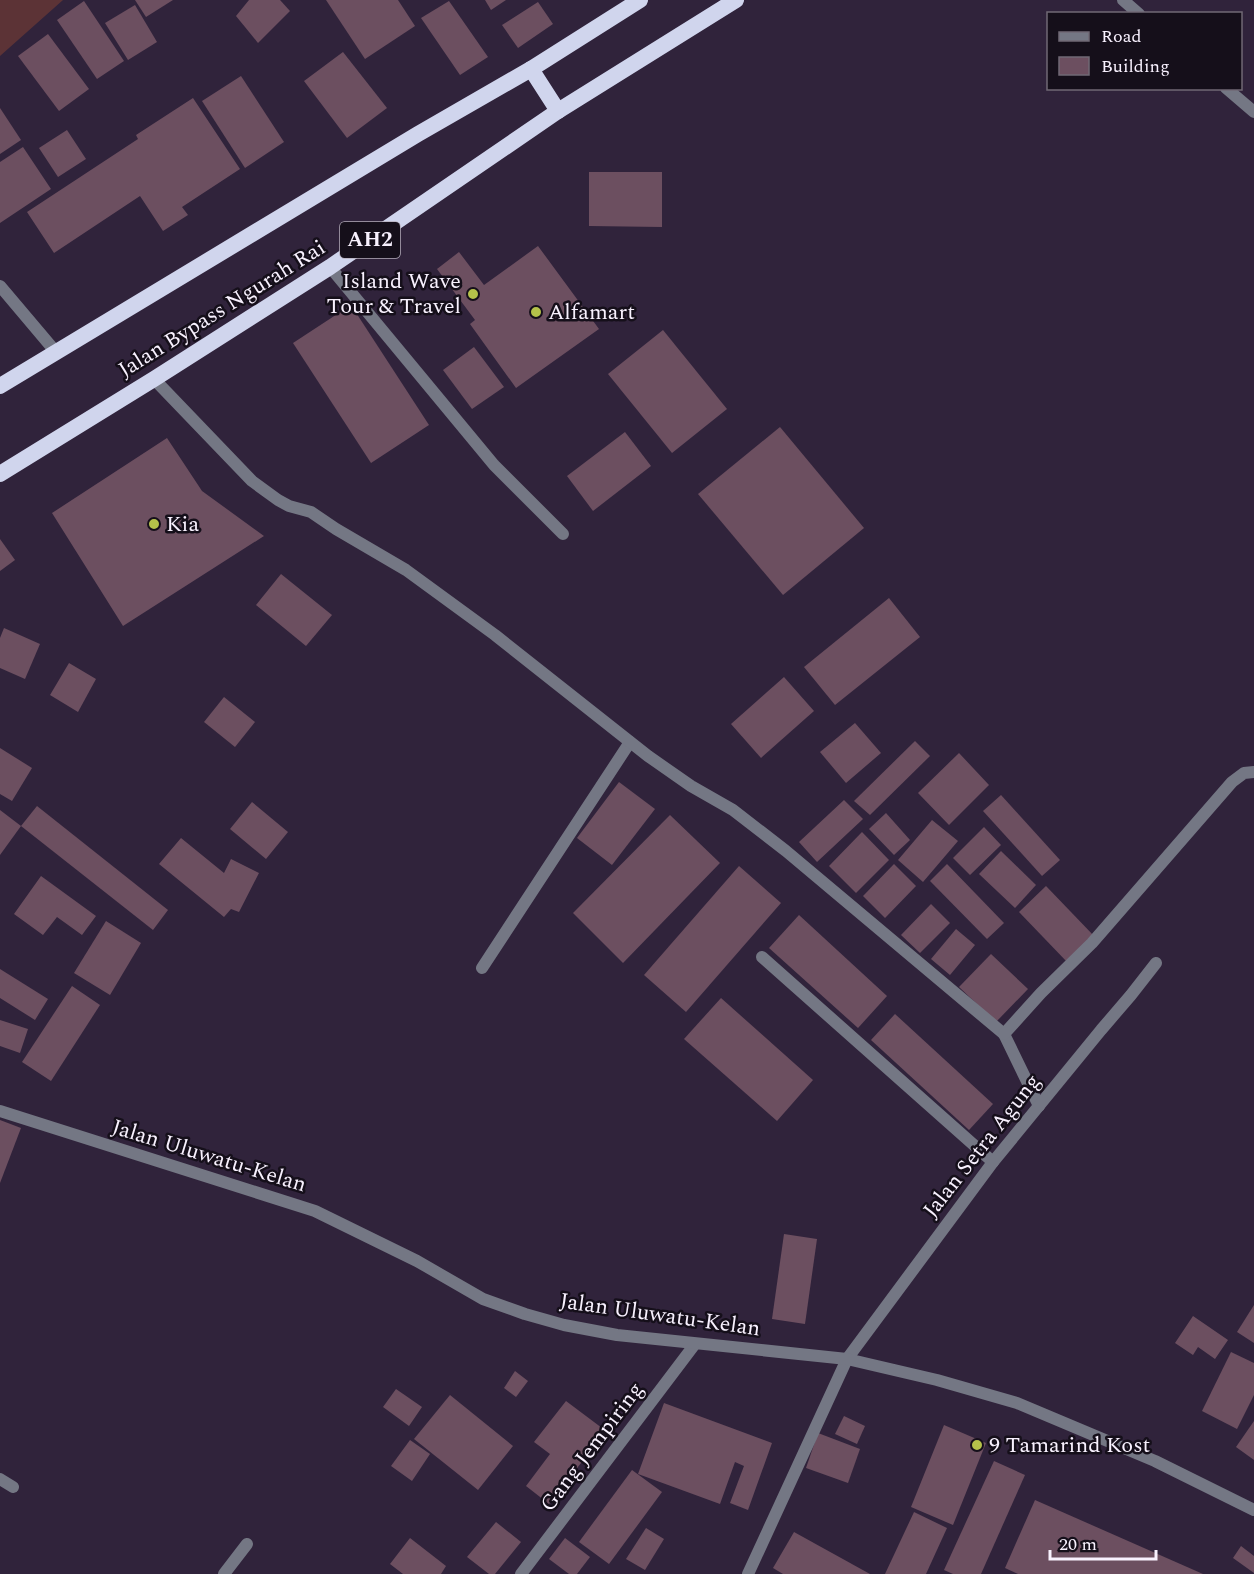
<svg xmlns="http://www.w3.org/2000/svg" width="1254" height="1574" font-family="Spectral,serif">
  <style>
    .green { fill: #5c3336 }
    .building { fill: #6c4f60 }
    .lines { fill: none; stroke-linecap: round; stroke-linejoin: round }
    .service { stroke: #747784; stroke-width: 12 }
    .minor { stroke: #747784; stroke-width: 12 }
    .tertiary { stroke: #747784; stroke-width: 12 }
    .trunk { stroke: #d0d5ed; stroke-width: 16 }
    .poi-dot { fill: #b5c24a; stroke: #150f1a; stroke-width: 2 }
    .labels { text-anchor: middle; dominant-baseline: central; stroke-width: 5; stroke-linejoin: round; paint-order: stroke }
    .shield { fill: #150f1a; stroke: #b4adba; stroke-width: 1.5 }
    .shield-label { font-size: 21px; font-weight: bold; fill: #f8f1fe }
    .poi-label { font-size: 22px; fill: #f8f1fe; stroke: #150f1a; text-anchor: start }
    .street-label { font-size: 22px; fill: #f8f1fe; stroke: #150f1a }
  </style>
  <rect width="100%" height="100%" fill="#30233b"/>
  <!-- green -->
  <path class="green" d="M 0,0 L 63,0 L 0,56 Z"/>
  <!-- building -->
  <g class="building">
    <path d="M 135,0 L 173,0 L 146,17 Z"/>
    <path d="M 249,0 L 280,0 L 290,11 L 258,43 L 236,16 Z"/>
    <path d="M 326,0 L 398,0 L 415,26 L 365,59 Z"/>
    <path d="M 485,0 L 506,0 L 491,10 Z"/>
    <path d="M 84,1 L 124,61 L 97,79 L 57,20 Z"/>
    <path d="M 449,1 L 488,57 L 460,75 L 421,18 Z"/>
    <path d="M 538,2 L 553,24 L 518,48 L 502,25 Z"/>
    <path d="M 135,5 L 157,42 L 128,60 L 105,23 Z"/>
    <path d="M 48,34 L 89,89 L 59,111 L 18,56 Z"/>
    <path d="M 343,52 L 387,108 L 347,138 L 304,81 Z"/>
    <path d="M 241,76 L 284,142 L 245,168 L 202,101 Z"/>
    <path d="M 193,98 L 240,169 L 182,207 L 188,215 L 163,231 L 140,196 L 54,253 L 27,212 L 138,139 L 136,135 Z"/>
    <path d="M 0,108 L 21,140 L 0,154 Z"/>
    <path d="M 67,130 L 86,159 L 58,177 L 39,148 Z"/>
    <path d="M 23,147 L 51,189 L 0,223 L 0,162 Z"/>
    <path d="M 589,172 L 662,172 L 662,227 L 589,226 Z"/>
    <path d="M 538,246 L 599,329 L 516,388 L 470,324 L 475,320 L 437,269 L 459,252 L 484,285 Z"/>
    <path d="M 351,305 L 429,425 L 371,463 L 293,343 Z"/>
    <path d="M 663,330 L 727,409 L 672,453 L 608,374 Z"/>
    <path d="M 474,347 L 504,387 L 472,409 L 443,370 Z"/>
    <path d="M 780,427 L 864,528 L 783,595 L 698,494 Z"/>
    <path d="M 625,432 L 651,466 L 593,511 L 567,476 Z"/>
    <path d="M 167,438 L 202,491 L 264,536 L 123,626 L 52,513 Z"/>
    <path d="M 0,539 L 15,560 L 0,571 Z"/>
    <path d="M 281,574 L 332,615 L 306,646 L 256,605 Z"/>
    <path d="M 889,598 L 920,637 L 835,705 L 804,667 Z"/>
    <path d="M 4,628 L 40,644 L 25,679 L 0,668 L 0,638 Z"/>
    <path d="M 69,663 L 96,679 L 78,712 L 50,695 Z"/>
    <path d="M 784,677 L 814,711 L 761,758 L 731,724 Z"/>
    <path d="M 224,697 L 255,722 L 235,747 L 204,722 Z"/>
    <path d="M 855,723 L 881,753 L 846,783 L 820,752 Z"/>
    <path d="M 915,741 L 930,756 L 870,815 L 854,801 Z"/>
    <path d="M 0,748 L 32,768 L 12,801 L 0,794 Z"/>
    <path d="M 959,753 L 989,785 L 949,825 L 918,793 Z"/>
    <path d="M 619,782 L 655,809 L 612,865 L 577,838 Z"/>
    <path d="M 1001,795 L 1060,860 L 1042,876 L 983,811 Z"/>
    <path d="M 844,800 L 863,819 L 817,862 L 799,842 Z"/>
    <path d="M 252,802 L 288,832 L 266,859 L 230,829 Z"/>
    <path d="M 37,806 L 168,910 L 153,930 L 21,826 Z"/>
    <path d="M 0,810 L 21,826 L 0,855 Z"/>
    <path d="M 886,813 L 910,840 L 894,855 L 869,829 Z"/>
    <path d="M 670,815 L 720,863 L 623,963 L 573,913 Z"/>
    <path d="M 932,820 L 958,841 L 923,882 L 898,860 Z"/>
    <path d="M 984,827 L 1001,845 L 970,875 L 953,858 Z"/>
    <path d="M 862,832 L 889,860 L 856,893 L 829,866 Z"/>
    <path d="M 181,838 L 224,873 L 231,859 L 259,873 L 239,912 L 231,909 L 224,917 L 159,864 Z"/>
    <path d="M 1001,851 L 1036,885 L 1015,908 L 979,874 Z"/>
    <path d="M 894,864 L 916,886 L 885,918 L 863,896 Z"/>
    <path d="M 947,864 L 1004,923 L 987,939 L 930,881 Z"/>
    <path d="M 739,866 L 781,903 L 686,1012 L 644,975 Z"/>
    <path d="M 41,876 L 96,916 L 82,935 L 57,917 L 43,935 L 14,914 Z"/>
    <path d="M 1046,886 L 1095,937 L 1068,963 L 1019,912 Z"/>
    <path d="M 931,904 L 950,923 L 920,953 L 901,935 Z"/>
    <path d="M 799,915 L 887,996 L 858,1028 L 769,948 Z"/>
    <path d="M 106,921 L 141,943 L 110,995 L 74,973 Z"/>
    <path d="M 956,929 L 975,945 L 950,975 L 931,959 Z"/>
    <path d="M 991,954 L 1028,989 L 996,1022 L 959,987 Z"/>
    <path d="M 0,969 L 48,999 L 35,1020 L 0,998 Z"/>
    <path d="M 72,986 L 100,1005 L 51,1081 L 22,1062 Z"/>
    <path d="M 721,998 L 813,1080 L 777,1121 L 684,1039 Z"/>
    <path d="M 895,1014 L 993,1104 L 969,1130 L 871,1040 Z"/>
    <path d="M 0,1020 L 28,1029 L 20,1053 L 0,1046 Z"/>
    <path d="M 0,1120 L 21,1128 L 0,1183 Z"/>
    <path d="M 784,1234 L 817,1239 L 805,1324 L 772,1319 Z"/>
    <path d="M 1254,1305 L 1254,1343 L 1237,1332 Z"/>
    <path d="M 1193,1316 L 1228,1340 L 1215,1359 L 1198,1347 L 1193,1355 L 1175,1343 Z"/>
    <path d="M 1231,1352 L 1254,1363 L 1254,1395 L 1237,1429 L 1202,1411 Z"/>
    <path d="M 515,1371 L 528,1381 L 516,1397 L 504,1388 Z"/>
    <path d="M 396,1389 L 422,1407 L 409,1426 L 383,1407 Z"/>
    <path d="M 450,1395 L 513,1446 L 478,1490 L 414,1439 Z"/>
    <path d="M 566,1401 L 606,1431 L 549,1504 L 526,1486 L 550,1454 L 534,1442 Z"/>
    <path d="M 664,1403 L 772,1443 L 748,1510 L 730,1503 L 744,1466 L 735,1462 L 720,1504 L 638,1474 Z"/>
    <path d="M 844,1416 L 865,1426 L 857,1444 L 835,1434 Z"/>
    <path d="M 1254,1421 L 1254,1460 L 1236,1447 Z"/>
    <path d="M 944,1425 L 986,1443 L 953,1525 L 911,1507 Z"/>
    <path d="M 818,1433 L 860,1449 L 848,1483 L 806,1468 Z"/>
    <path d="M 410,1440 L 430,1454 L 412,1481 L 391,1466 Z"/>
    <path d="M 994,1461 L 1025,1475 L 981,1574 L 953,1574 L 944,1570 Z"/>
    <path d="M 632,1470 L 662,1492 L 609,1564 L 579,1542 Z"/>
    <path d="M 1035,1500 L 1203,1574 L 1018,1574 L 1005,1568 Z"/>
    <path d="M 914,1512 L 947,1528 L 926,1574 L 885,1574 Z"/>
    <path d="M 496,1522 L 521,1542 L 495,1574 L 489,1574 L 467,1557 Z"/>
    <path d="M 646,1528 L 664,1539 L 645,1570 L 626,1559 Z"/>
    <path d="M 794,1532 L 870,1574 L 783,1574 L 773,1568 Z"/>
    <path d="M 410,1538 L 446,1566 L 441,1574 L 403,1574 L 390,1564 Z"/>
    <path d="M 565,1538 L 590,1557 L 577,1574 L 569,1574 L 549,1559 Z"/>
    <path d="M 1241,1546 L 1254,1556 L 1254,1573 L 1233,1558 Z"/>
  </g>
  <g class="lines">
    <!-- service -->
    <path class="service" d="M 482,968 L 630,742"/>
    <!-- minor -->
    <g class="minor">
      <path d="M 1123,0 L 1139,14"/>
      <path d="M 1226,88 L 1254,112"/>
      <path d="M 330,267 L 494,465 L 563,534"/>
      <path d="M 0,286 L 55,351"/>
      <path d="M 154,379 L 252,481 L 278,500 L 289,506 L 311,512 L 336,529 L 406,570 L 495,635 L 648,756 L 691,786 L 733,810 L 786,851 L 1004,1034 L 1039,1106"/>
      <path d="M 762,957 L 993,1162"/>
      <path d="M 1004,1034 L 1041,993 L 1092,943 L 1232,782 L 1244,773 L 1254,772"/>
      <path d="M 0,1479 L 13,1487"/>
      <path d="M 224,1574 L 247,1544"/>
      <path d="M 521,1574 L 695,1344"/>
      <path d="M 748,1574 L 847,1359 L 993,1162 L 1101,1030 L 1131,995 L 1156,963"/>
    </g>
    <!-- tertiary -->
    <path class="tertiary" d="M 0,1111 L 315,1211 L 417,1261 L 483,1299 L 525,1314 L 564,1325 L 617,1335 L 847,1359 L 937,1380 L 1017,1403 L 1155,1461 L 1254,1510"/>
    <!-- trunk -->
    <g class="trunk">
      <path d="M 531,69 L 558,111"/>
      <path d="M 0,386 L 418,134 L 531,69 L 640,0"/>
      <path d="M 0,474 L 154,379 L 330,267 L 558,111 L 736,0"/>
    </g>
  </g>
  <!-- markers -->
  <g class="poi-dot">
    <circle cx="473" cy="294" r="6"/>
    <circle cx="536" cy="312" r="6"/>
    <circle cx="154" cy="524" r="6"/>
    <circle cx="977" cy="1445" r="6"/>
  </g>
  <g class="labels">
    <!-- shield labels -->
    <rect class="shield" x="340" y="222" width="60" height="36" rx="4.5"/>
    <g class="shield-label">
      <text x="370" y="240">AH2</text>
    </g>
    <!-- poi labels -->
    <g class="poi-label">
      <text x="461" y="281" text-anchor="end">Island Wave<tspan x="461" dy="25">Tour &amp; Travel</tspan></text>
      <text x="548" y="312">Alfamart</text>
      <text x="166" y="524">Kia</text>
      <text x="989" y="1445">9 Tamarind Kost</text>
    </g>
    <!-- street labels -->
    <g class="street-label">
      <text transform="translate(222 309) rotate(-32)">Jalan Bypass Ngurah Rai</text>
      <text transform="translate(982 1146) rotate(-52)">Jalan Setra Agung</text>
      <text transform="translate(209 1156) rotate(17)">Jalan Uluwatu-Kelan</text>
      <text transform="translate(660 1315) rotate(8)">Jalan Uluwatu-Kelan</text>
      <text transform="translate(592 1447) rotate(-53)">Gang Jempiring</text>
    </g>
  </g>
  <!-- legend -->
  <rect x="1047" y="12" width="195" height="78" fill="#150f1a" stroke="#706975" stroke-width="1.5"/>
  <rect x="1059" y="32" width="30" height="9" fill="#747784" stroke="#706975" stroke-width="1.5"/>
  <text x="1101" y="42" font-size="18" fill="#f8f1fe">Road</text>
  <rect x="1059" y="57" width="30" height="18" fill="#6c4f60" stroke="#706975" stroke-width="1.5"/>
  <text x="1101" y="72" font-size="18" fill="#f8f1fe">Building</text>
  <!-- scale -->
  <path d="M1050 1550v9h106v-9" fill="none" stroke="#f8f1fe" stroke-width="3"/>
  <text x="1059" y="1550" font-size="18" fill="#f8f1fe" stroke="#150f1a" stroke-width="4.5" paint-order="stroke">20 m</text>
</svg>
